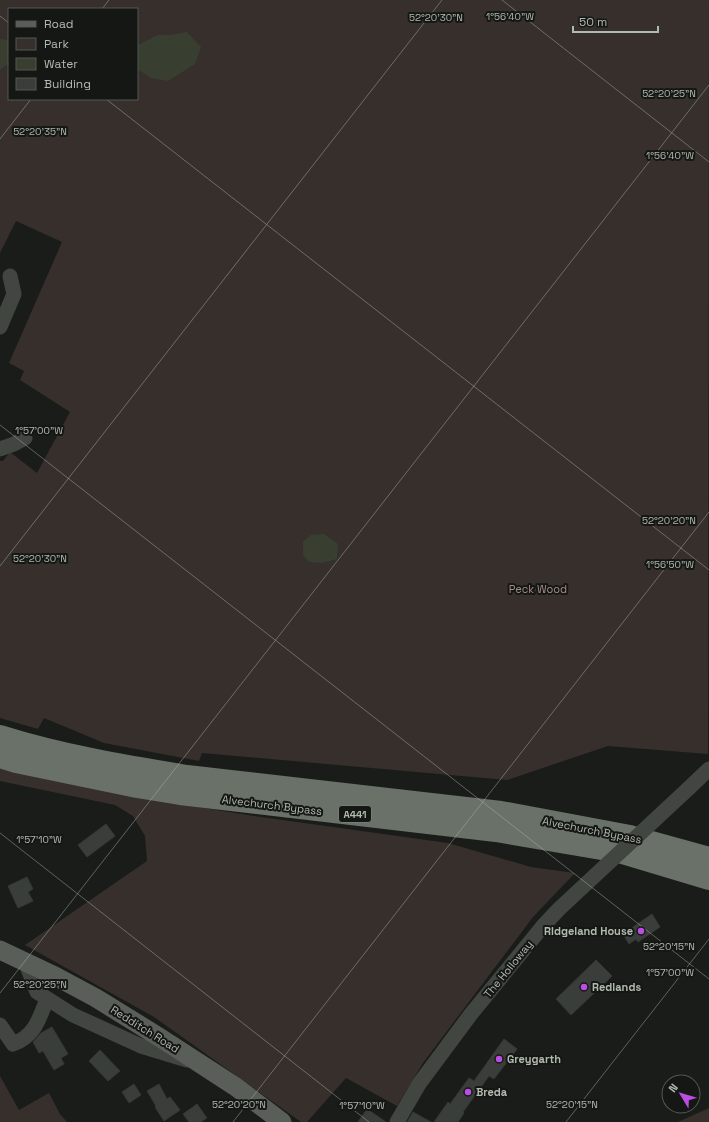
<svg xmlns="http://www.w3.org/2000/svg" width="709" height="1122" font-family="'Space Grotesk',sans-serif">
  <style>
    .green { fill: #362f2c; fill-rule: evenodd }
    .water { fill: #383f31 }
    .building { fill: #3a3e3b; stroke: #343835 }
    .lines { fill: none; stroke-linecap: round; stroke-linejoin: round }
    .minor { stroke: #414641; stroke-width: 15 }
    .major { stroke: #595f58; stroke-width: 19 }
    .highway { stroke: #6a7168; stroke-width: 22 }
    .minor-bridge { stroke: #414641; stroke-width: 15 }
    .ticks { fill: none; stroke: #b1baae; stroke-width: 1; stroke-opacity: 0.45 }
    .poi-dot { fill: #bc4de1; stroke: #151715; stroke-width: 1.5 }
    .labels { text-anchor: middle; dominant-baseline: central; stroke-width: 4; stroke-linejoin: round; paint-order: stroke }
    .shield { fill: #151715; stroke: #828980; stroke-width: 1 }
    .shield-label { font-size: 10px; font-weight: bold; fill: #b1baae }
    .park-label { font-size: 11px; fill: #a38b87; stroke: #151715 }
    .street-label { font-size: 11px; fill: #b1baae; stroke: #151715 }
    .poi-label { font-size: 11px; font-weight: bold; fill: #b1baae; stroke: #151715; text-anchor: start }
    .ticks-label { font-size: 10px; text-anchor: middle; fill: #b1baae; stroke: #151715; stroke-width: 4; stroke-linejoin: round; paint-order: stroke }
  </style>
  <rect width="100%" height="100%" fill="#1a1c1a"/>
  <!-- green -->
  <g class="green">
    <path d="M 0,0 L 709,0 L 708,754 L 608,746 L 507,780 L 202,753 L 199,761 L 104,743 L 44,718 L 38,729 L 0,718 L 0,461 L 3,461 L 10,452 L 37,473 L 70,412 L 20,380 L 24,371 L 9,363 L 62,242 L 16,221 L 0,253 ZM 9,9 L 137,9 L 137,99 L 9,99 Z"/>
    <path d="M 0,767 L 167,802 L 254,816 L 448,843 L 531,867 L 575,873 L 533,917 L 423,1063 L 397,1106 L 346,1078 L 307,1122 L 301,1122 L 154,1017 L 25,945 L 147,861 L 145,836 L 133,816 L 115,805 L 0,781 Z"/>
    <path d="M 0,1076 L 19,1110 L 49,1093 L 60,1114 L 67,1122 L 0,1122 Z"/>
    <path d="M 709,1108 L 709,1122 L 678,1122 Z"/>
  </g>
  <!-- water -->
  <g class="water">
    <path d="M 187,32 L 201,47 L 195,64 L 168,81 L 151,78 L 137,69 L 137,48 L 138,45 L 158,35 L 171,35 Z"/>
    <path d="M 0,39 L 9,40 L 9,63 L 0,70 Z"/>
    <path d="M 324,534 L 338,544 L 337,559 L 322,563 L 309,562 L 303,555 L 303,542 L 311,535 Z"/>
  </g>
  <!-- building -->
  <g class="building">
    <path d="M 106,824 L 115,836 L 87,857 L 78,845 Z"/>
    <path d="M 27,877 L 33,889 L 28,892 L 33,901 L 18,908 L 8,886 Z"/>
    <path d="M 652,914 L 660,927 L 638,942 L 636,939 L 629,944 L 623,934 Z"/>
    <path d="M 596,960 L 612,976 L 571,1015 L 556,999 Z"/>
    <path d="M 52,1027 L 68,1054 L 61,1058 L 64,1064 L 54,1070 L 43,1051 L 39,1053 L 33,1042 L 41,1033 Z"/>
    <path d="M 504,1039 L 517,1049 L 494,1079 L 489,1076 L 463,1112 L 464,1113 L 458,1122 L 434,1122 L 448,1102 L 450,1104 L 469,1078 L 474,1081 Z"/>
    <path d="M 100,1050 L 120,1071 L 108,1081 L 89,1061 Z"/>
    <path d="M 134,1084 L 141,1095 L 129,1103 L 122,1092 Z"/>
    <path d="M 159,1084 L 167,1099 L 170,1097 L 180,1110 L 164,1121 L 155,1107 L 156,1106 L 147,1091 Z"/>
    <path d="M 197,1104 L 207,1118 L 201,1122 L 189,1122 L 183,1114 Z"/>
    <path d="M 367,1109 L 386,1122 L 358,1122 Z"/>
    <path d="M 413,1112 L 431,1122 L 407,1122 Z"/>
  </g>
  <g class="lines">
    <!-- minor -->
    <g class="minor">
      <path d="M 0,327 L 14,294 L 10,276"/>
      <path d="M 0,449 L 14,444 L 25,438"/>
      <path d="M 689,788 L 709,769"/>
      <path d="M 25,961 L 37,992 L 73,1015 L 141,1046 L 187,1060"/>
      <path d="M 0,1025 L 13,1044 C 35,1036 39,1019 47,999"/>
      <path d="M 397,1122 L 419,1084 L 471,1014 L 543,926 L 559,909 L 588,882"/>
    </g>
    <!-- major -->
    <path class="major" d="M 0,950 L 55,976 L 96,998 L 159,1037 L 236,1087 L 282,1122"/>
    <!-- highway -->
    <g class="highway">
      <path d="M 0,736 C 60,755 125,766 187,776 L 501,812 L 630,836 L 709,858"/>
      <path d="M 0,757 L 16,762 L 137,787 L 180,794 L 496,831 L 619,852 L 709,879"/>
    </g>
    <!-- minor-bridge -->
    <path class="minor-bridge" d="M 588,882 L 689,788"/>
  </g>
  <!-- ticks -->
  <path class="ticks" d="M 502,0 L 709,162M 102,9 L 109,0M 0,16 L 9,23M 106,99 L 709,570M 0,139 L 31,99M 0,425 L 709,979M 0,566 L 442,0M 0,833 L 369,1122M 0,993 L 709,85M 233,1122 L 709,512M 566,1122 L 709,939"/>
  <!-- markers -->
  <g class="poi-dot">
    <circle cx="641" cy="931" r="4"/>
    <circle cx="584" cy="987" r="4"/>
    <circle cx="499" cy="1059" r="4"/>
    <circle cx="468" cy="1092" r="4"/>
  </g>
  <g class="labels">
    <!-- shield labels -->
    <rect class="shield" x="339" y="806" width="32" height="16" rx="3"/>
    <g class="shield-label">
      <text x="355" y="814">A441</text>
    </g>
    <!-- park labels -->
    <g class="park-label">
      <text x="538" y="589">Peck Wood</text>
    </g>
    <!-- street labels -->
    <g class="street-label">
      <text transform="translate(272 805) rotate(7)">Alvechurch Bypass</text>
      <text transform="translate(592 830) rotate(11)">Alvechurch Bypass</text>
      <text transform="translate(508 969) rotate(-51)">The Holloway</text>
      <text transform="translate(145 1029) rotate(32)">Redditch Road</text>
    </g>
    <!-- poi labels -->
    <g class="poi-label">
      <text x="633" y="931" text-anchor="end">Ridgeland House</text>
      <text x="592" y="987">Redlands</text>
      <text x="507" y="1059">Greygarth</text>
      <text x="476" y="1092">Breda</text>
    </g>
  </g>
  <g class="ticks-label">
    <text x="510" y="20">1°56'40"W</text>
    <text x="436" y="21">52°20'30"N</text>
    <text x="669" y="97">52°20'25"N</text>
    <text x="40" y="135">52°20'35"N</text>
    <text x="670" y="159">1°56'40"W</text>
    <text x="39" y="434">1°57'00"W</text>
    <text x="669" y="524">52°20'20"N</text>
    <text x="40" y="562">52°20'30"N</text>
    <text x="670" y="568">1°56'50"W</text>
    <text x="39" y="843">1°57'10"W</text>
    <text x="669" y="950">52°20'15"N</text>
    <text x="670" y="976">1°57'00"W</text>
    <text x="40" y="988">52°20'25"N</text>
    <text x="239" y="1108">52°20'20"N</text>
    <text x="572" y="1108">52°20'15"N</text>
    <text x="362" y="1109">1°57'10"W</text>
  </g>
  <!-- legend -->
  <rect x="8" y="8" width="130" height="92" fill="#151715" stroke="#535852"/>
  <rect x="16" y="21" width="20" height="6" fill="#595f58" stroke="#535852"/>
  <text x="44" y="28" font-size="12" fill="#b1baae">Road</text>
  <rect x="16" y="38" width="20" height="12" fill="#362f2c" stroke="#535852"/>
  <text x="44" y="48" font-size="12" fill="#b1baae">Park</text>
  <rect x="16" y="58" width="20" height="12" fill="#383f31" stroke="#535852"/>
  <text x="44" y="68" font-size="12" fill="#b1baae">Water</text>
  <rect x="16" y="78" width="20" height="12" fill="#3a3e3b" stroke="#535852"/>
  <text x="44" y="88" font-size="12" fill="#b1baae">Building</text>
  <!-- north arrow -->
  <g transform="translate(681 1094) rotate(308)"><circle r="19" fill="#151715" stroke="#535852"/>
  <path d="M0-3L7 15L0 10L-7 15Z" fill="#bc4de1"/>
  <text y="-6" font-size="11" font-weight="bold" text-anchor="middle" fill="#b1baae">N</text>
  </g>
  <!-- scale -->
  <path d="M573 26v6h85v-6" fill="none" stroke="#b1baae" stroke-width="2"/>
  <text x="579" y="26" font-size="12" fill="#b1baae" stroke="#151715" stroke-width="3" paint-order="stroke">50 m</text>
</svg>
